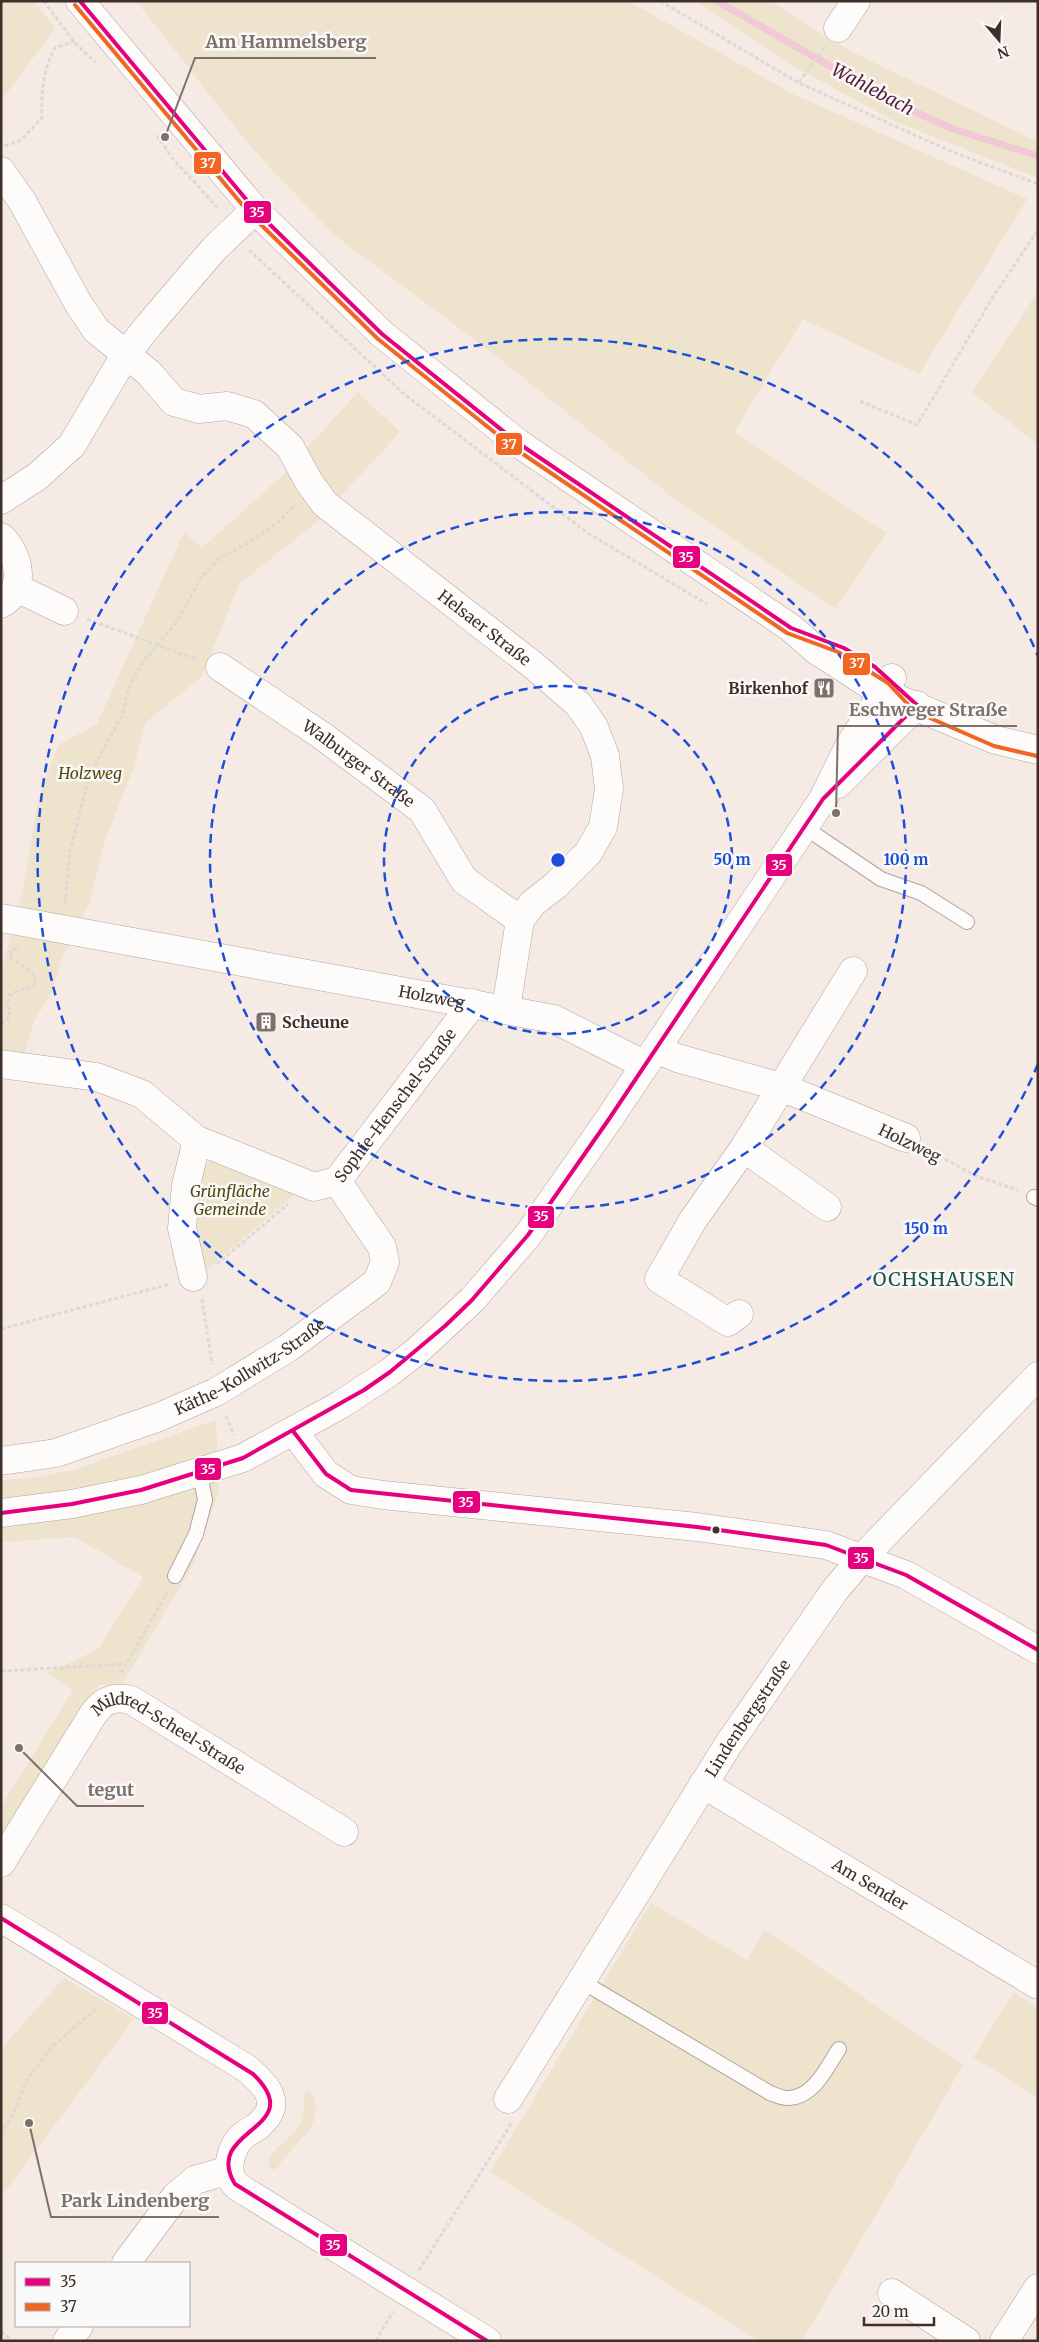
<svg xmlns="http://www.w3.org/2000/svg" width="1039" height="2342" font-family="Merriweather,serif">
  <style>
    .green { fill: #eee3cc }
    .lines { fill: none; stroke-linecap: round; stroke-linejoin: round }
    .stream { stroke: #f1c8d5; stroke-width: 7 }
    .lane-casing { stroke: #b0a49f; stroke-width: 16 }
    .street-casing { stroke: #b0a49f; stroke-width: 29 }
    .secondary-casing { stroke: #b0a49f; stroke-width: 29 }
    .path { stroke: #ddd9d7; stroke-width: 3; stroke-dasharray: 4 2.5; stroke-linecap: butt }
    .lane { stroke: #fefcfb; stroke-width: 14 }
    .street { stroke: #fefcfb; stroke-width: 28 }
    .secondary { stroke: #fefcfb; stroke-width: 28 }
    .bus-1-casing { stroke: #f9f9f9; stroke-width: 8 }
    .bus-2-casing { stroke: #f9f9f9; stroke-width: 8 }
    .bus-1 { stroke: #e5007d; stroke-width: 4 }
    .bus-2 { stroke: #f26522; stroke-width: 4 }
    .ring { fill: none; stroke: #1d4ed8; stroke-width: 2.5; stroke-dasharray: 9 6 }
    .bus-dot { fill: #3e2f28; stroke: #f9f9f9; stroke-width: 2 }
    .labels { text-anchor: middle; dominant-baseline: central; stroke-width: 5; stroke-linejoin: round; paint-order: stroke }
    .street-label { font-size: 16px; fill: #3e2f28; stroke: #f9f9f9 }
    .poi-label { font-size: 16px; font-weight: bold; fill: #3e2f28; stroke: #f9f9f9; text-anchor: end }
    .park-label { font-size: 16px; font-style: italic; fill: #54480b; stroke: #f9f9f9 }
    .water-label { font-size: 18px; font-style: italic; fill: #581b3a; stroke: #f9f9f9 }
    .quarter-label { font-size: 19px; letter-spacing: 1px; fill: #225649; stroke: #f9f9f9 }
    .centre { fill: #1d4ed8; stroke: #f9f9f9; stroke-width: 2.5 }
    .ring-label { font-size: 15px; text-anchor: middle; font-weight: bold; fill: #1d4ed8; stroke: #f9f9f9; stroke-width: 5; stroke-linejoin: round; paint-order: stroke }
    .leader { fill: none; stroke: #7e706a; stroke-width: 2 }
    .callout-dot { fill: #7e706a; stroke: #f9f9f9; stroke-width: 2 }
    .callout-label { font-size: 18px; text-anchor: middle; font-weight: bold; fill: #7e706a; stroke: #f9f9f9; stroke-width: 5; stroke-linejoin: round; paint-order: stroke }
    .line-badge { stroke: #f9f9f9; stroke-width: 2 }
    .badge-label { font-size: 14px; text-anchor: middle; font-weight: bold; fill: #fff }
  </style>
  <rect width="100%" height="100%" fill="#f6eae4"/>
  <!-- green -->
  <g class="green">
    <path d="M 1,1 L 34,1 L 55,28 L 1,101 Z"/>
    <path d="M 136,1 L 628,1 L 791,93 L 1027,199 L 919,374 L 803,319 L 734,432 L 887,533 L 835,608 L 681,504 L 491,352 L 333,234 L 250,146 Z"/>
    <path d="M 695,1 L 771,1 L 846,49 L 1038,142 L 1038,178 L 896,122 L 788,63 Z"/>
    <path d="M 1038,291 L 1038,445 L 972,392 Z"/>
    <path d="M 358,392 L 400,432 L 318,521 L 239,584 L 202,676 L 145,723 L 134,767 L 103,846 L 90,902 L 62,959 L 51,994 L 33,1023 L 24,1056 L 1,1053 L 1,971 L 23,891 L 38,801 L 58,745 L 97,724 L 184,532 L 202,548 L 283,475 Z"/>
    <path d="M 209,1162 L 238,1162 L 295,1194 L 205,1271 L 192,1209 L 198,1172 Z"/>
    <path d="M 216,1420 L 219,1491 L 193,1565 L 122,1684 L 99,1685 L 1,1843 L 1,1807 L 73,1690 L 46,1673 L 79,1659 L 100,1647 L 143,1577 L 75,1537 L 1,1542 L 1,1480 L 30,1478 L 73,1470 Z"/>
    <path d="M 651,1903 L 747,1960 L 765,1930 L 963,2065 L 802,2341 L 759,2341 L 490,2172 Z"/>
    <path d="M 64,1978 L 134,2019 L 1,2197 L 1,2049 Z"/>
    <path d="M 1014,1993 L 1038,2008 L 1038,2098 L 973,2057 Z"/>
    <path d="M 307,2091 L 312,2094 C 328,2128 289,2144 278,2168 L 271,2170 L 268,2163 C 277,2135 310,2139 303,2095 Z"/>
  </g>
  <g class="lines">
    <!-- stream -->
    <path class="stream" d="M 717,1 L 889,100 L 953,129 L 1038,156"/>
    <!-- lane casing -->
    <g class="lane-casing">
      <g id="lane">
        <path d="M 804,827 L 881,879 L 921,893 L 967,922"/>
        <path d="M 1034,1197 L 1038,1199"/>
        <path d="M 175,1576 L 196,1534 L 205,1500 L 200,1473"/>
        <path d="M 581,1981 L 770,2093 C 776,2095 783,2099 789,2098 C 814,2097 827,2067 839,2049"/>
      </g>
    </g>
    <!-- street casing -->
    <g class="street-casing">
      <g id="street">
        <path d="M 838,28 L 856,1"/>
        <path id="s1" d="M 1,171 L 22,201 L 78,303 L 96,330 L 149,373 L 174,402 L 199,409 L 227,406 L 254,414 L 290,447 L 309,482 L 325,504 L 533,665 L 578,704 L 594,727 L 605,756 L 609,789 L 603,827 L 588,853 L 556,885 L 533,903 L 520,920 L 506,1009"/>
        <path d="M 1,500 L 38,476 L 72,445 L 126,354 L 149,325 L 214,249 L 255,210"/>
        <path d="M 1,537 C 20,555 27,590 1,604"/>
        <path d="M 17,588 L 64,611"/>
        <path id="s2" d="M 220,667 L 321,735 L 422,810 L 464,880 L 520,920"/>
        <path id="s3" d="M 1,918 L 554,1019 L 645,1065"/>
        <path d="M 656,1049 L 677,1058 L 781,1087 L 906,1138"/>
        <path id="s4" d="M 1,1064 L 97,1077 L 142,1094 L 197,1140 L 314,1187 L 337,1181 L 473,1003"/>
        <path d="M 744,1148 L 827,1207"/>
        <path d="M 193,1277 L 182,1228 L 186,1185 L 197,1140"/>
        <path d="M 739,1314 L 728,1322 L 659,1279 L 693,1220 L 744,1148 L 853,971"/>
        <path d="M 293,1431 L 326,1474 L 351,1490 L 383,1495 L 697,1527 L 826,1545 L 906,1575 L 1038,1650"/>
        <path id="s5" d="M 1,1461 L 56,1453 L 159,1417 L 216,1392 L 288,1348 L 377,1282 L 385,1262 L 382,1247 L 337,1181"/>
        <path id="s6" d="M 703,1784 L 1038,1985"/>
        <path id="s7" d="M 1,1863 L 94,1713 C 104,1700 114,1696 131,1700 L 344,1832"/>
        <path d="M 1,1918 L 246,2068 C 265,2084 284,2102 260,2124 C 255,2129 249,2131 244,2135 C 231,2145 224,2171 235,2184 C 239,2188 246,2192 251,2195 L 487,2341"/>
        <path id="s8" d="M 508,2099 L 728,1745 L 835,1590 L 863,1557 L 1038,1376"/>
        <path d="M 126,2263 L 176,2196 L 195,2180 L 229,2170"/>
        <path d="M 892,2293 L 966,2341"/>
        <path d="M 67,2341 L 79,2326"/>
        <path d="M 1004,2341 L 1038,2288"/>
      </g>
    </g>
    <!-- secondary casing -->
    <g class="secondary-casing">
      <g id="secondary">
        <path d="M 80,1 L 255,210 L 382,334 L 518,443 L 791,628 L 816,650 L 881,692 L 996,740 L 1038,750"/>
        <path d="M 838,784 L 917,705"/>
        <path d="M 1,1513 L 72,1504 L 141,1490 L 243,1458 L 340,1405 L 390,1372 L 417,1351 L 472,1300 L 528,1235 L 609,1119 L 823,799 L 848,748 L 892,678"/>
      </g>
    </g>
    <!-- path -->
    <g class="path">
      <path d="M 44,1 L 74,42 L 95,62"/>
      <path d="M 660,1 L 799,83 L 955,153 L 1038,184"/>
      <path d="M 799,82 L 825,47"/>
      <path d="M 157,135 L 173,159 L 217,207"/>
      <path d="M 5,146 L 21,140 L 42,118 C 41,92 43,71 55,48 L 75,41"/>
      <path d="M 249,250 L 404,394 L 589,534 L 707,604"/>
      <path d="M 860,401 L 917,425 L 991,300 L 1038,230"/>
      <path d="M 87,619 L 198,660"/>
      <path d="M 65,904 L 70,851 L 89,776 L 122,715 L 128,690 L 142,663 L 176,623 L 202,576 L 222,556 L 245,545 L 278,522 L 296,504"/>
      <path d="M 1,1024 L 10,1017 C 10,1011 7,1005 8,1000 C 9,991 25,989 33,987 L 36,982 L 33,973 L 10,957 L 11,951 L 18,948"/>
      <path d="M 928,1150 L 976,1176 L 1018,1190"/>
      <path d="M 217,1264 L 288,1204"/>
      <path d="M 202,1299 L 212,1364"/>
      <path d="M 1,1329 L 170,1284"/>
      <path d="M 226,1416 L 234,1435"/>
      <path d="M 1,1671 L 125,1664"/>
      <path d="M 121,1673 L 168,1591"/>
      <path d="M 1,2135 L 12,2116 L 28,2078 L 41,2061 L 52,2047 L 98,2007"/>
      <path d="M 419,2270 L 510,2126 L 510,2122"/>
      <path d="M 1,2332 L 13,2341"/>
      <path d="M 376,2341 L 393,2311"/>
    </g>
    <!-- lane -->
    <use href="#lane" class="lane"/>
    <!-- street -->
    <use href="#street" class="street"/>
    <!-- secondary -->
    <use href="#secondary" class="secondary"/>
    <!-- bus-1 casing -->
    <g class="bus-1-casing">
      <g id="bus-1">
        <path d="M 80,1 L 255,210 L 382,334 L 518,443 L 791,628 L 844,648 L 875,667 L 917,705"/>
        <path d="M 293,1431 L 326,1474 L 351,1490 L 697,1527 L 826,1545 L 906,1575 L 1038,1650"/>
        <path d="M 1,1513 L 72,1504 L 141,1490 L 243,1458 L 364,1390 L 390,1372 L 445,1326 L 472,1300 L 528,1235 L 609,1119 L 823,799 L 917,705"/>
        <path d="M 1,1918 L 253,2074 C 311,2130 201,2128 235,2184 L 487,2341"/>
      </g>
    </g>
    <!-- bus-2 casing -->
    <g class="bus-2-casing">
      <path id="bus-2" d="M 75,5 L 250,214 L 378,339 L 514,448 L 787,633 L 838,652 L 888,683 L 914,711 L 994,746 L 1037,756"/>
    </g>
    <!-- bus-1 -->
    <use href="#bus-1" class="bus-1"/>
    <!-- bus-2 -->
    <use href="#bus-2" class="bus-2"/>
  </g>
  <!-- distance rings -->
  <g class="ring">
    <circle cx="558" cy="860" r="174"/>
    <circle cx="558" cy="860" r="348"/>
    <path d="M1038 1064A521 521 0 1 1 1038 656"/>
  </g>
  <!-- icons -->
  <defs>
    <g id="restaurant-square" transform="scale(1.125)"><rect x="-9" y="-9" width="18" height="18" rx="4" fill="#7e706a" stroke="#f9f9f9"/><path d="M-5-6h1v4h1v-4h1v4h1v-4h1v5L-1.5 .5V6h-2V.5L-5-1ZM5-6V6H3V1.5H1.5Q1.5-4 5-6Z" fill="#fff"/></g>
    <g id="building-square" transform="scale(1.125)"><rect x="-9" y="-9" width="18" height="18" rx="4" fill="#7e706a" stroke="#f9f9f9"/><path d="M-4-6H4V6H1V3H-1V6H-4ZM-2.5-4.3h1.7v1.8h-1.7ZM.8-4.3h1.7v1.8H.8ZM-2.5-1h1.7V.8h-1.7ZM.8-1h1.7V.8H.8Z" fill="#fff"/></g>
  </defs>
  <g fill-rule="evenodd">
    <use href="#restaurant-square" x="824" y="688"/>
    <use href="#building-square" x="266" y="1022"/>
  </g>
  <!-- markers -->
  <circle class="bus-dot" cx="716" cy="1530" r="4.5"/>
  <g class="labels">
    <!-- street labels -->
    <g class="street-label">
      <text stroke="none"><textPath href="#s1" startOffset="692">Helsaer Straße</textPath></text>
      <text stroke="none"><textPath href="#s2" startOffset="169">Walburger Straße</textPath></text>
      <text stroke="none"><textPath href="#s3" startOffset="438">Holzweg</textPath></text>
      <text stroke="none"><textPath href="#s4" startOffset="462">Sophie-Henschel-Straße</textPath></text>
      <text transform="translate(910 1143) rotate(26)">Holzweg</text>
      <text stroke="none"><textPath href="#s5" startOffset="269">Käthe-Kollwitz-Straße</textPath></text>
      <text stroke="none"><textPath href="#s8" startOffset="450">Lindenbergstraße</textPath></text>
      <text stroke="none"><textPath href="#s7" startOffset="264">Mildred-Scheel-Straße</textPath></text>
      <text stroke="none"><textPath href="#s6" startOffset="195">Am Sender</textPath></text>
    </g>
    <!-- poi labels -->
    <g class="poi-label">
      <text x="808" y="688">Birkenhof</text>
      <text x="282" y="1022" text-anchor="start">Scheune</text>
    </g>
    <!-- park labels -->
    <g class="park-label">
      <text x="90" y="773">Holzweg</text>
      <text x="230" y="1191">Grünfläche<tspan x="230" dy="18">Gemeinde</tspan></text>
    </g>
    <!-- water labels -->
    <g class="water-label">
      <text transform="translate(873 89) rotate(28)">Wahlebach</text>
    </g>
    <!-- quarter labels -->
    <g class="quarter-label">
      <text x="944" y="1279">OCHSHAUSEN</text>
    </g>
  </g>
  <circle cx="558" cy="860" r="8" class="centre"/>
  <g class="ring-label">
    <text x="732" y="865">50 m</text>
    <text x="906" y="865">100 m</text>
    <text x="926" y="1234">150 m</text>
  </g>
  <!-- callouts -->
  <path class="leader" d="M165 137L195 58H376M836 813L838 726H1017M19 1748L77 1806H144M29 2123L51 2217H219"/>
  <g class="callout-dot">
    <circle cx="165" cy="137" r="5"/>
    <circle cx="836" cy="813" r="5"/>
    <circle cx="19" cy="1748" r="5"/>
    <circle cx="29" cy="2123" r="5"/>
  </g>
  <g class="callout-label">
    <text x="286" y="48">Am Hammelsberg</text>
    <text x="928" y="716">Eschweger Straße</text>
    <text x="111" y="1796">tegut</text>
    <text x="135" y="2207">Park Lindenberg</text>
  </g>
  <g class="line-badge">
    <rect x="193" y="151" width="29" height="24" rx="5" fill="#f26522"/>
    <rect x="243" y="200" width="29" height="24" rx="5" fill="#e5007d"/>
    <rect x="495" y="432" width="28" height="24" rx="5" fill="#f26522"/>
    <rect x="672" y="545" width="29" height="24" rx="5" fill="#e5007d"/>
    <rect x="842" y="652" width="29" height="24" rx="5" fill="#f26522"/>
    <rect x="765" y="853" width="28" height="24" rx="5" fill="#e5007d"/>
    <rect x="527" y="1205" width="28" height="24" rx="5" fill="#e5007d"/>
    <rect x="194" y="1457" width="28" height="24" rx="5" fill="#e5007d"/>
    <rect x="452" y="1490" width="29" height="24" rx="5" fill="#e5007d"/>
    <rect x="847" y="1546" width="28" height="24" rx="5" fill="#e5007d"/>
    <rect x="141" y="2001" width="28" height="24" rx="5" fill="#e5007d"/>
    <rect x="319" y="2233" width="29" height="24" rx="5" fill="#e5007d"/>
  </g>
  <g class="badge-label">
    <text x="208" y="168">37</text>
    <text x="257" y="217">35</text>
    <text x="509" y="449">37</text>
    <text x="686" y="562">35</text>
    <text x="857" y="668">37</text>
    <text x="779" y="870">35</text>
    <text x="541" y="1221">35</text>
    <text x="208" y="1474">35</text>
    <text x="466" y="1507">35</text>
    <text x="861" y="1563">35</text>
    <text x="155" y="2018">35</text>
    <text x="333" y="2250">35</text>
  </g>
  <!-- border -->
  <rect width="1039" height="2342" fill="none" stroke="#3e2f28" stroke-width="5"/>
  <!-- legend -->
  <rect x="15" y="2262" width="175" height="65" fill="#f9f9f9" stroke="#aea8a5"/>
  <rect x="25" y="2278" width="25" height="8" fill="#e5007d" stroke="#aea8a5"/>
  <text x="60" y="2287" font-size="15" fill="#3e2f28">35</text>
  <rect x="25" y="2303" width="25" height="8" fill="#f26522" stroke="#aea8a5"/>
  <text x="60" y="2312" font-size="15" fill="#3e2f28">37</text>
  <!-- north arrow -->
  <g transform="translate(999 40) rotate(161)" stroke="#f9f9f9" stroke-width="4" paint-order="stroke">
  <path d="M0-4L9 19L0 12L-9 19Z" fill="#3e2f28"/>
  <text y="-8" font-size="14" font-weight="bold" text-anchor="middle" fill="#3e2f28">N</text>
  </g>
  <!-- scale -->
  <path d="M864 2317v8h70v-8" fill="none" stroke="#3e2f28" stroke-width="2.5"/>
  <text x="872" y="2317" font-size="15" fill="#3e2f28" stroke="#f9f9f9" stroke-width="4" paint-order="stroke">20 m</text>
</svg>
